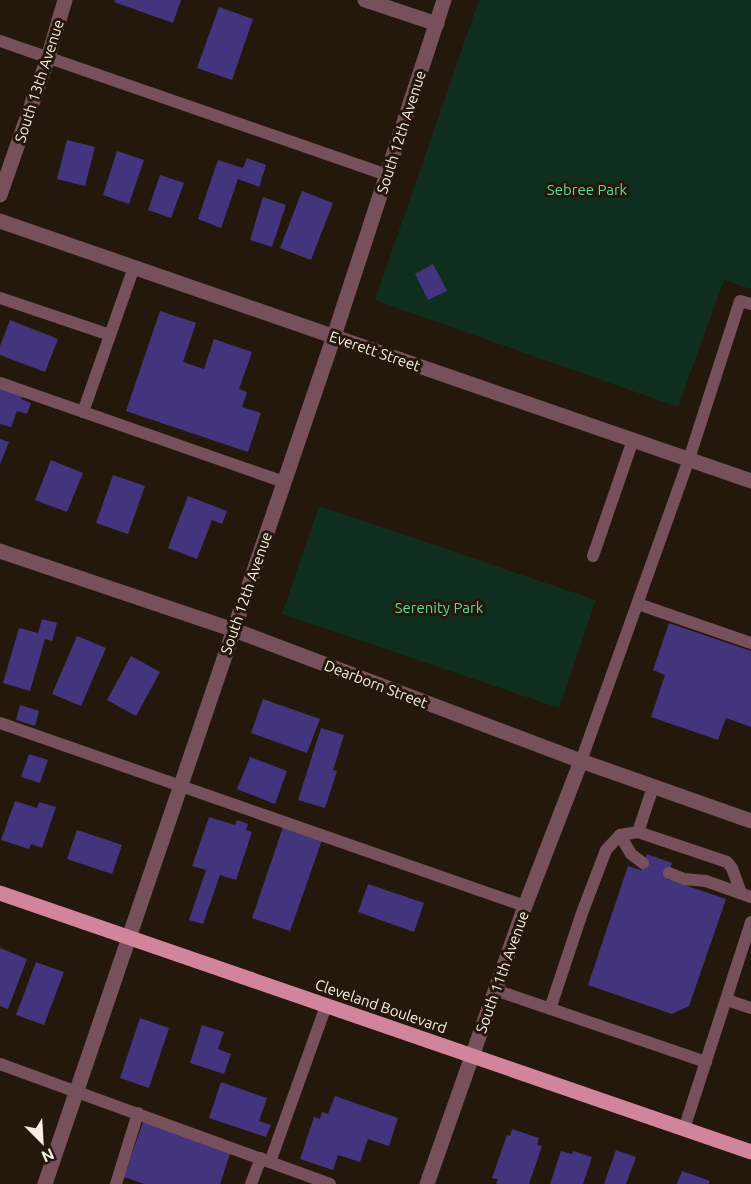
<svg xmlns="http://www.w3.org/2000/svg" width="751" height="1184" font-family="Ubuntu,sans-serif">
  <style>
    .green { fill: #102e1e }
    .building { fill: #43357d }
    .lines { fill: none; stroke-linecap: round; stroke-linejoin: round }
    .lane { stroke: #76505b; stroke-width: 12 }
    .street { stroke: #76505b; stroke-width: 15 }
    .primary { stroke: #d2849c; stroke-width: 15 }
    .labels { text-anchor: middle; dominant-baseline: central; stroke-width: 6; stroke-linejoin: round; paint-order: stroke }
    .street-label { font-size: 15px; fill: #f7eee6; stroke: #24180c }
    .park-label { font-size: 15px; fill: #5cdb99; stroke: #24180c }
  </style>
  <rect width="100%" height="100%" fill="#24180c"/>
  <!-- green -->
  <g class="green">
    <path d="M 479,0 L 751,0 L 751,289 L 724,280 L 678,407 L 375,300 Z"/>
    <path d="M 319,506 L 596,600 L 559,708 L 282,614 Z"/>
  </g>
  <!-- building -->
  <g class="building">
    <path d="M 115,0 L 181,0 L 173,23 L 114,2 Z"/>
    <path d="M 219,7 L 253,19 L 232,80 L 197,68 Z"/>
    <path d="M 67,140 L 95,147 L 85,186 L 57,179 Z"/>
    <path d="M 117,151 L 144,160 L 129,204 L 103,195 Z"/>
    <path d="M 247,158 L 266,165 L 259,187 L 238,179 L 221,228 L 198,219 L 218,160 L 243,168 Z"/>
    <path d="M 160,175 L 184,183 L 171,218 L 148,210 Z"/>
    <path d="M 302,191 L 333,203 L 311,260 L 280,248 Z"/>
    <path d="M 263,197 L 286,205 L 272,247 L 250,240 Z"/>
    <path d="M 433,264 L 447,291 L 428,300 L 415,274 Z"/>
    <path d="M 160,311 L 196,323 L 183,362 L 204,369 L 214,339 L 252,352 L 239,389 L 247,392 L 242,407 L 261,413 L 248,452 L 126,411 Z"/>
    <path d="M 10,320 L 58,339 L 45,372 L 0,355 L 0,346 Z"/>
    <path d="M 0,387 L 23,396 L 21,399 L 31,403 L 27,414 L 17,411 L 11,427 L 0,424 Z"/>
    <path d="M 0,439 L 9,442 L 0,464 Z"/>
    <path d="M 51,460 L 83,473 L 67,512 L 35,500 Z"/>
    <path d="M 113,475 L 145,486 L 128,534 L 96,523 Z"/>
    <path d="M 188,496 L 227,511 L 222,524 L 212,520 L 197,559 L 168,548 Z"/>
    <path d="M 42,619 L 57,623 L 52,641 L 45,639 L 30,691 L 3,683 L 19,628 L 38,633 Z"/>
    <path d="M 669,623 L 751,651 L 751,727 L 726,718 L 718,740 L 651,717 L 665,675 L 653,670 Z"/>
    <path d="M 77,636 L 106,648 L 81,706 L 52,694 Z"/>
    <path d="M 131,656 L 160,672 L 136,716 L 107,700 Z"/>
    <path d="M 263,699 L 320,719 L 307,753 L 251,733 Z"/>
    <path d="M 20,705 L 39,711 L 35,726 L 16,720 Z"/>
    <path d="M 321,728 L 344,735 L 333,770 L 337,771 L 325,808 L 298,800 Z"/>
    <path d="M 29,754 L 48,760 L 40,783 L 21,777 Z"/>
    <path d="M 250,757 L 287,771 L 275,804 L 237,789 Z"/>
    <path d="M 15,801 L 37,808 L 39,802 L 56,807 L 42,848 L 31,844 L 29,849 L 1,840 Z"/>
    <path d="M 209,817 L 235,825 L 237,820 L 248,824 L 246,830 L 252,832 L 236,880 L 220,875 L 203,924 L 189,920 L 206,870 L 192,866 Z"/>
    <path d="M 283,827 L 322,840 L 290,931 L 252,918 Z"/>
    <path d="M 77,830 L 122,845 L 112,874 L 67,859 Z"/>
    <path d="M 647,854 L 672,863 L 667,879 L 726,899 L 689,1006 L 672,1014 L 588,985 L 628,866 L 641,870 Z"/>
    <path d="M 368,884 L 424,903 L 414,932 L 358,912 Z"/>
    <path d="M 0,948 L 27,959 L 8,1009 L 0,1006 Z"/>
    <path d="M 36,962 L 64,972 L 44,1025 L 16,1015 Z"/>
    <path d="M 140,1018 L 169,1028 L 149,1088 L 120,1078 Z"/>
    <path d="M 202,1025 L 224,1032 L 218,1049 L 231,1054 L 224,1074 L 190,1063 Z"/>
    <path d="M 221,1082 L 267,1098 L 259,1121 L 271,1125 L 266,1137 L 209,1118 Z"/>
    <path d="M 335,1096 L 398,1118 L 389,1146 L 368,1139 L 360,1162 L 338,1155 L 333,1170 L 300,1159 L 314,1117 L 320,1119 L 322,1112 L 328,1114 Z"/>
    <path d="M 143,1122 L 231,1151 L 220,1184 L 144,1184 L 124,1177 Z"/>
    <path d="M 512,1129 L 539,1138 L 537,1145 L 542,1146 L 529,1184 L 496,1184 L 498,1179 L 492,1178 L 507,1135 L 510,1136 Z"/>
    <path d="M 616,1150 L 636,1157 L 626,1184 L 604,1184 Z"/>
    <path d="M 561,1151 L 572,1154 L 573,1151 L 592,1157 L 583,1184 L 550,1184 Z"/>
    <path d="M 682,1171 L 710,1181 L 709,1184 L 677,1184 Z"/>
  </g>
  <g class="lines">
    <!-- lane -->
    <g class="lane">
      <path d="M 0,41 L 387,175"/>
      <path d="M 0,298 L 110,335"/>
      <path d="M 0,383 L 284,482"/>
      <path d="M 83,412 L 134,267"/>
      <path d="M 593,556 L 633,440"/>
      <path d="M 638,604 L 751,643"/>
      <path d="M 0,723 L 525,906"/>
      <path d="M 581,761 L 689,459 L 740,301 L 751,304"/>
      <path d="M 638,832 L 653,787"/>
      <path d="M 620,835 L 631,854 L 643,863"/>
      <path d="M 669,873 L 684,879 L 706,881 L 751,897"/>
      <path d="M 495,990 L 706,1062"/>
      <path d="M 727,1000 L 751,1008"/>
      <path d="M 550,1009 L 582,913 L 606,850 L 620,835 L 638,832 L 727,862 L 732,868 L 741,893"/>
      <path d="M 0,1064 L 330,1184"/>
      <path d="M 684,1129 L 751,922"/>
      <path d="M 270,1162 L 326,1006"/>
      <path d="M 116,1184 L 138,1113"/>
      <path d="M 251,1184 L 261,1158"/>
    </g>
    <!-- street -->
    <g class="street">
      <path d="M 365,0 L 437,24"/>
      <path d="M 0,195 L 48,58 L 65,0"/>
      <path d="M 0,221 L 751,481"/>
      <path d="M 0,551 L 234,630 L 581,761 L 751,821"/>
      <path d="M 45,1184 L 334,336 L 444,0"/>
      <path d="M 427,1184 L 525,906 L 581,761"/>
    </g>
    <!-- primary -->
    <path class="primary" d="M 0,893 L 751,1152"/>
  </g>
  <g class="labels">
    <!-- street labels -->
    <g class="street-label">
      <text transform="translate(39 81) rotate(-72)">South 13th Avenue</text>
      <text transform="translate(401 132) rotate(-72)">South 12th Avenue</text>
      <text transform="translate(375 351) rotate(19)">Everett Street</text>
      <text transform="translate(246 593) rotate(-71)">South 12th Avenue</text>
      <text transform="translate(376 684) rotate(21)">Dearborn Street</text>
      <text transform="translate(502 972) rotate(-70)">South 11th Avenue</text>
      <text transform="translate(381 1006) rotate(19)">Cleveland Boulevard</text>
    </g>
    <!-- park labels -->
    <g class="park-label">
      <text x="587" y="189">Sebree Park</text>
      <text x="439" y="607">Serenity Park</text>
    </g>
  </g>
  <!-- north arrow -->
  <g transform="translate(42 1142) rotate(156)" stroke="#24180c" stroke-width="4.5" paint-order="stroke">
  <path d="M0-4.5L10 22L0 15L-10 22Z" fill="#f7eee6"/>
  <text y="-9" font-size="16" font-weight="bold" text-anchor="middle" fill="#f7eee6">N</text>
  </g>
</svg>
